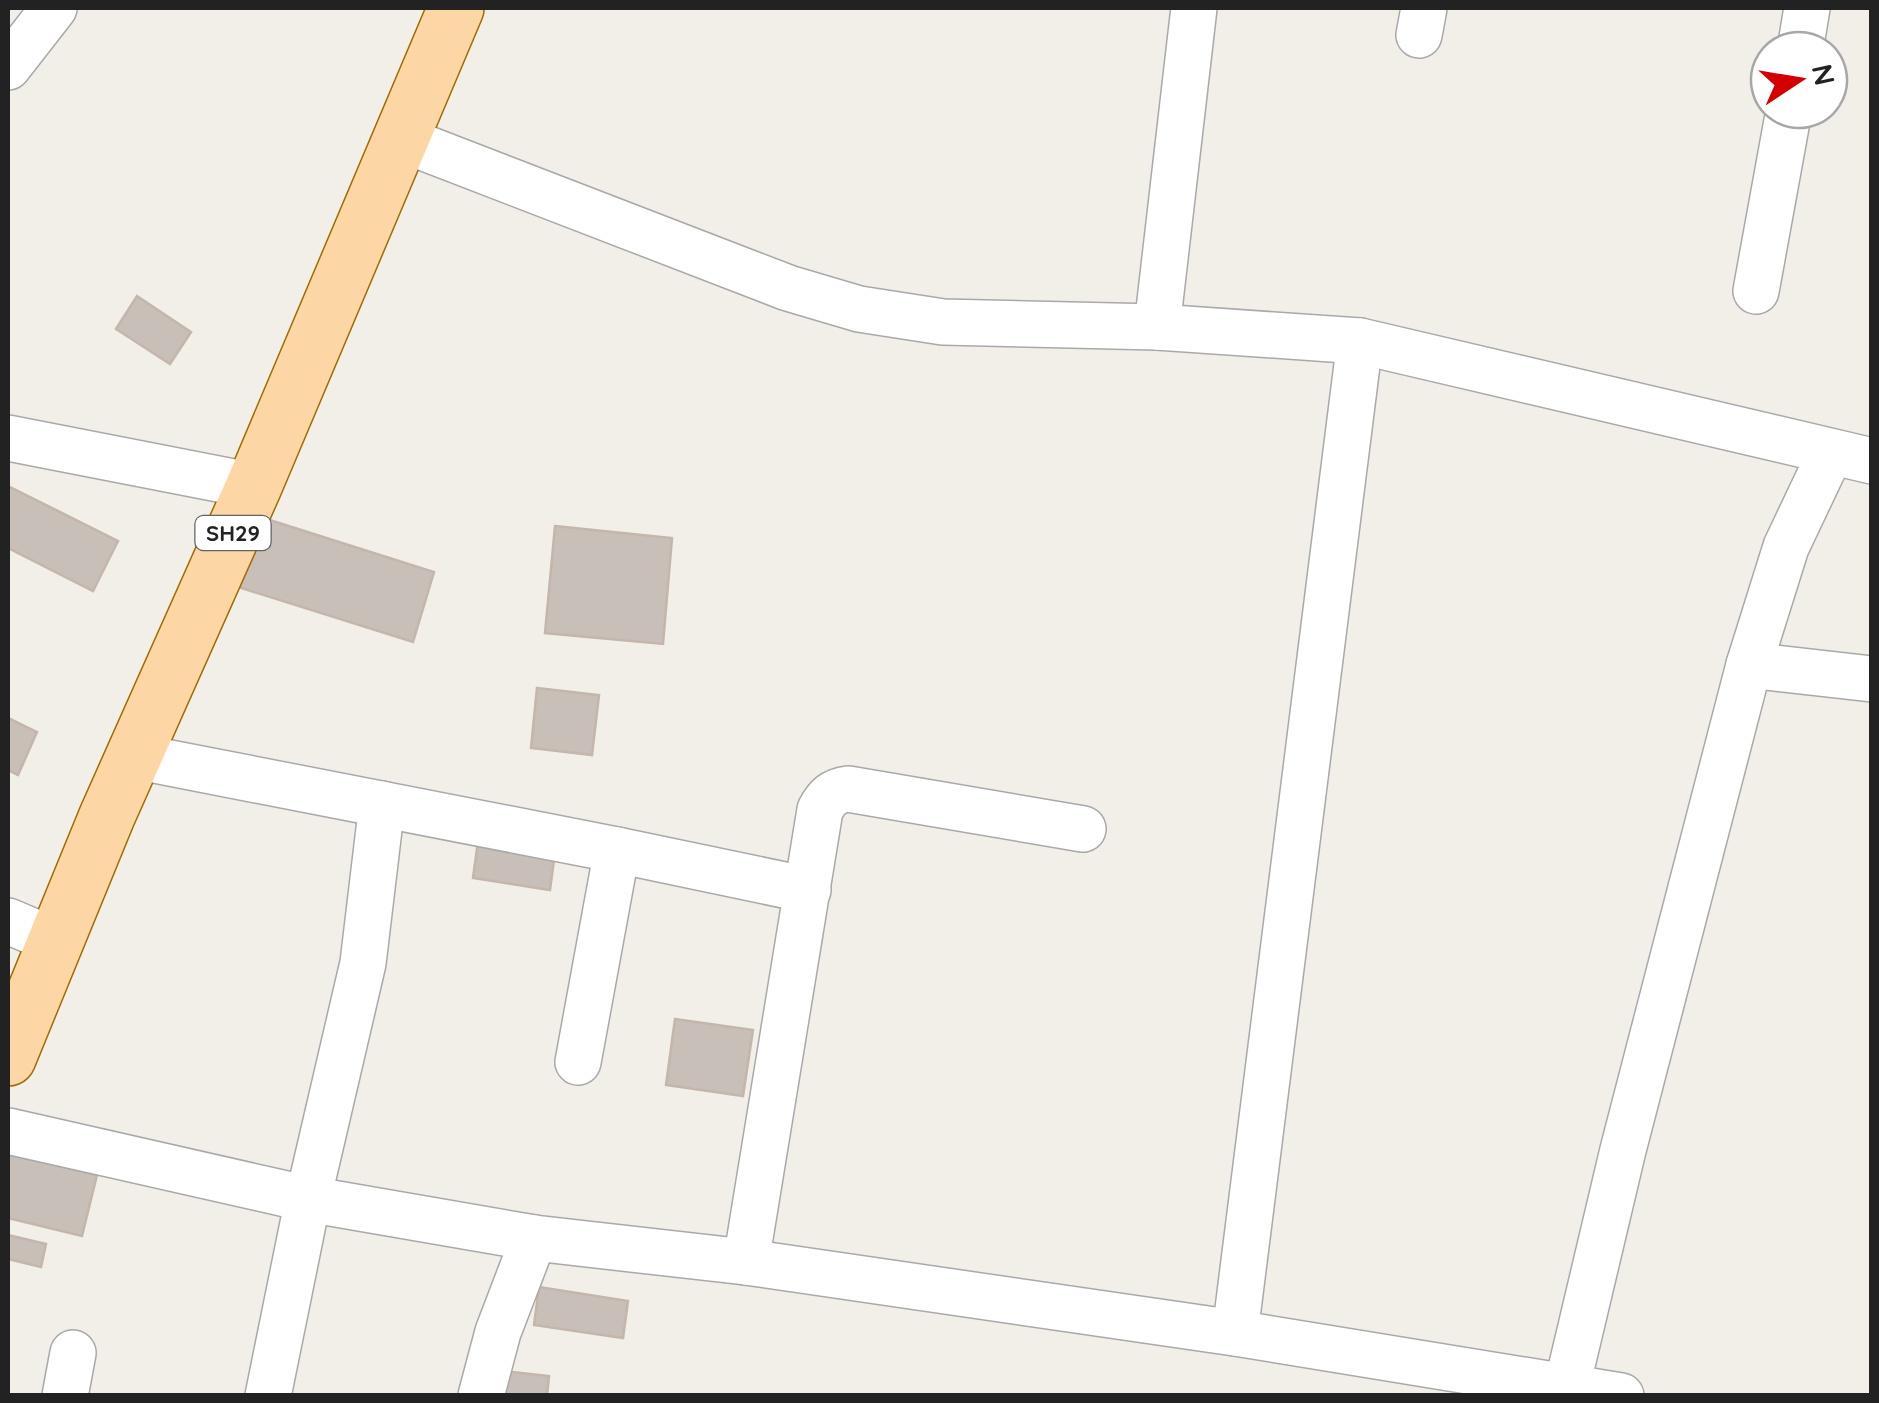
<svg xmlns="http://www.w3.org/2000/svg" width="1879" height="1403" font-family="Quicksand,sans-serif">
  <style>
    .building { fill: #c7bfb8; stroke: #c4b6ab; stroke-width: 2.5 }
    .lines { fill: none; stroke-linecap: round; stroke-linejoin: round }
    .minor-casing { stroke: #a9a9a9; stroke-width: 48 }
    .major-casing { stroke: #a06b00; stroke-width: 58 }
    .minor { stroke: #fff; stroke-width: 45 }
    .major { stroke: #fcd6a4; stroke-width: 55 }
    .labels { text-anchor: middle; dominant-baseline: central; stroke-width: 10; stroke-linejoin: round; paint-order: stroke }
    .shield { fill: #fff; stroke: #646464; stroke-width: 2.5 }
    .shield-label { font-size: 22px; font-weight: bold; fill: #222 }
  </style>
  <rect width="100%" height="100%" fill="#f2efe9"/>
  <!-- building -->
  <g class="building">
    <path d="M 137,296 L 191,332 L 170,364 L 116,329 Z"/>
    <path d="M 8,486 L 118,541 L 93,591 L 8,548 Z"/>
    <path d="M 257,516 L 434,572 L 413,642 L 235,586 Z"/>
    <path d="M 555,526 L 672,538 L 663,644 L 545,633 Z"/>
    <path d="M 537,688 L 599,695 L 592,755 L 531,748 Z"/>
    <path d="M 8,718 L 37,732 L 18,775 L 8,770 Z"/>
    <path d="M 479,834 L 556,845 L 550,890 L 473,878 Z"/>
    <path d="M 675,1019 L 753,1030 L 743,1096 L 666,1085 Z"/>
    <path d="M 8,1154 L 97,1175 L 82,1236 L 8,1218 Z"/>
    <path d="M 8,1235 L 46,1244 L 41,1267 L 8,1259 Z"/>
    <path d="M 539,1287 L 628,1301 L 623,1338 L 534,1325 Z"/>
    <path d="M 494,1370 L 549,1376 L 547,1396 L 492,1396 Z"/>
  </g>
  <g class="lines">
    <!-- minor casing -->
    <g class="minor-casing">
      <g id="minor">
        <path d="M 1419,35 L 1424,8"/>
        <path d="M 1800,50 L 1807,8"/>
        <path d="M 8,67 L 54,8"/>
        <path d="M 399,138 L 788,288 L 859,309 L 943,322 L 1157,327 L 1360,341 L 1872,461"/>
        <path d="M 1756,291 L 1789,110"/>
        <path d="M 1157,327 L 1194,8"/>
        <path d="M 8,438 L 254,486"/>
        <path d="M 1749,665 L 1872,679"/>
        <path d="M 134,756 L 617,850 L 808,890"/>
        <path d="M 8,921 L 55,941"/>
        <path d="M 578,1062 L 617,850"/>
        <path d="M 8,1131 L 308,1199 L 534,1238 L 746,1262 L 1235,1333 L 1621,1396"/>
        <path d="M 746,1262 L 820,810 C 827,797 833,791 848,789 L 1083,829"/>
        <path d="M 1235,1333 L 1360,341"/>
        <path d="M 1567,1386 L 1623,1150 L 1749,665 L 1786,547 L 1831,452"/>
        <path d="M 65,1396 L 73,1353"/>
        <path d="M 268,1396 L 308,1199 L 363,963 L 382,804"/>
        <path d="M 481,1396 L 498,1332 L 534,1238"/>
      </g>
    </g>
    <!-- major casing -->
    <g class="major-casing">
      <path id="major" d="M 8,1058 L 107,816 L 254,486 L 456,8"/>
    </g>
    <!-- minor -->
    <use href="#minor" class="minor"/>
    <!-- major -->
    <use href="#major" class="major"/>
  </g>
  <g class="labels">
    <!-- shield labels -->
    <rect class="shield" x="195.5" y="516" width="75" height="34" rx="8"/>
    <g class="shield-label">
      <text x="233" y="533">SH29</text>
    </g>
  </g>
  <!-- border -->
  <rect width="1879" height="1403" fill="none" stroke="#222222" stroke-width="20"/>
  <!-- north arrow -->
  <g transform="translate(1799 80) rotate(78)"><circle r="48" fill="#ffffff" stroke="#a7a7a7" stroke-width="2.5"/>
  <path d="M0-8L18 38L0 25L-18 38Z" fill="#d40000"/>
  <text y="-15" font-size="28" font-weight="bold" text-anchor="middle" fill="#222222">N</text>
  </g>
</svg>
